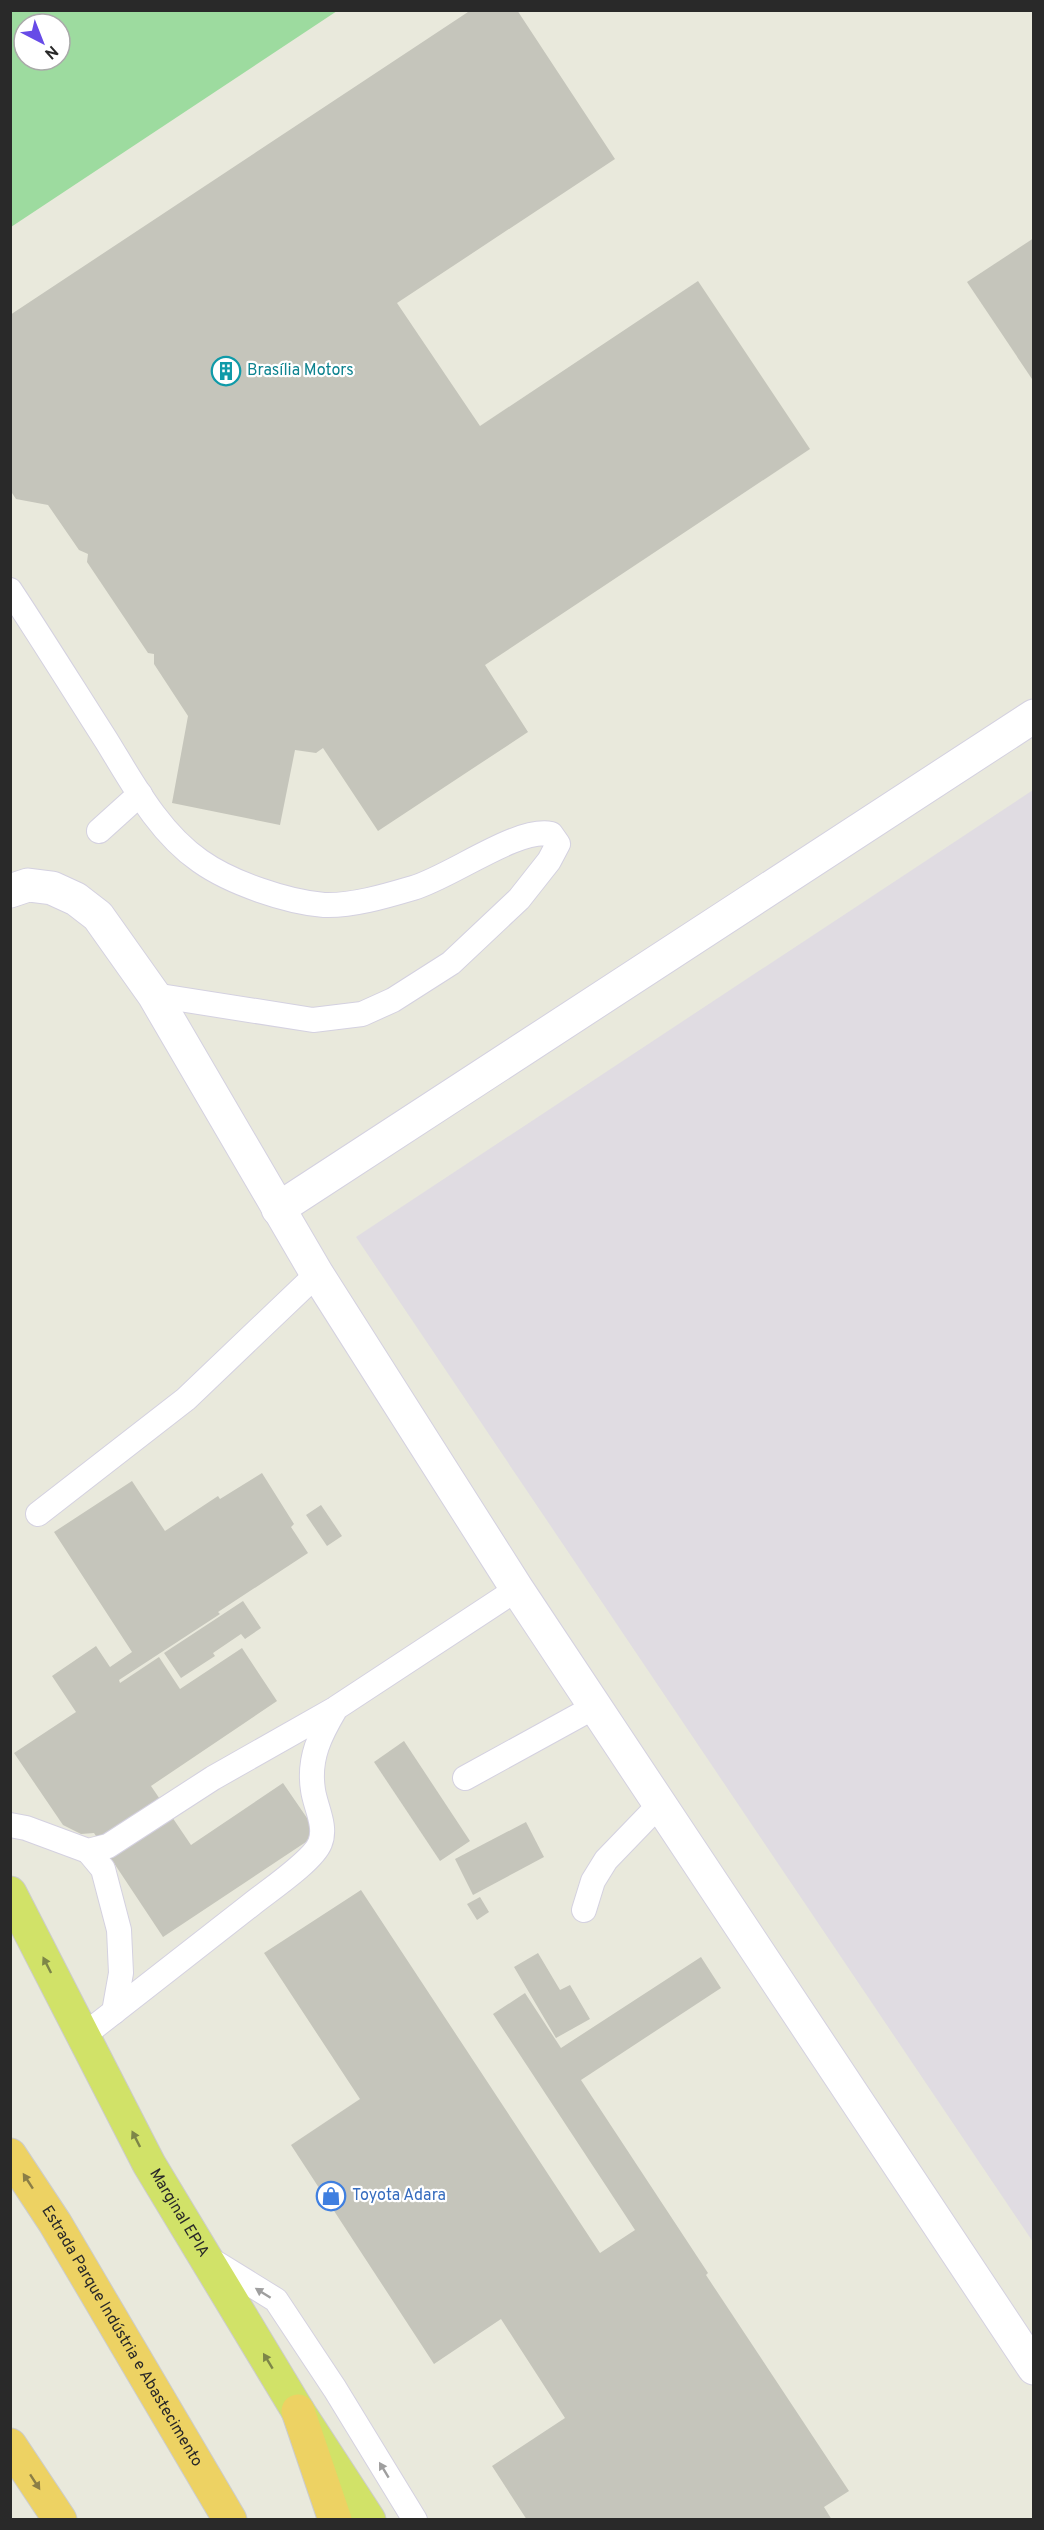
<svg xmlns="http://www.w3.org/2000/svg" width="1044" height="2530" font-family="Overpass,sans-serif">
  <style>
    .industrial { fill: #e0dce2 }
    .green { fill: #9ddb9f; fill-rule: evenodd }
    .building { fill: #c5c5bb }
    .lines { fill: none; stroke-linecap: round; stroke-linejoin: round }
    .lane-casing { stroke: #d4d1e0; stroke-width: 26 }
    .street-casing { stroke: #d4d1e0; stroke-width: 35 }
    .secondary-casing { stroke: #d4d1e0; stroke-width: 35 }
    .primary-casing { stroke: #ccc; stroke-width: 35 }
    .highway-casing { stroke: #ccc; stroke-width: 35 }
    .lane { stroke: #fff; stroke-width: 24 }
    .street { stroke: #fff; stroke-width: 33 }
    .secondary { stroke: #fff; stroke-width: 33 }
    .primary { stroke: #d1e268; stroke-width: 33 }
    .highway { stroke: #edd263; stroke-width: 33 }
    .oneway { fill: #7d8648 }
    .oneway2 { fill: #8b7e46 }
    .oneway3 { fill: #9f9f9f }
    .labels { text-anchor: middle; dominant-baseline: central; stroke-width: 4.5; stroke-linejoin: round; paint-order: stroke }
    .culture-label { font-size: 16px; fill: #0d838f; stroke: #fff; text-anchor: start }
    .shop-label { font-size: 16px; fill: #366cbe; stroke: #fff; text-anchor: start }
    .street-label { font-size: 16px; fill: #292929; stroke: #fff }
  </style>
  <rect width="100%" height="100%" fill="#e9e9dc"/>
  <!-- industrial -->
  <path class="industrial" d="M 1033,790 L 1033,2242 L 356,1237 Z"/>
  <!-- green -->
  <path class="green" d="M 11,10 L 337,10 L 337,11 L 11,227 ZM 24,24 L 60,24 L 60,60 L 24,60 Z"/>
  <!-- building -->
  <g class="building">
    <path d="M 471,10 L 517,10 L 615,159 L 397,303 L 480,426 L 698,281 L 810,449 L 485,665 L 528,732 L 378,831 L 323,748 L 316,753 L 295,750 L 280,825 L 172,803 L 188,716 L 154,664 L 154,654 L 148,653 L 87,562 L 88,554 L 79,550 L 48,505 L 16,499 L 10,490 L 10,315 Z"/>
    <path d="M 1034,238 L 1034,382 L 967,282 Z"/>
    <path d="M 262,1473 L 294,1524 L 291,1527 L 308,1553 L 218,1612 L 220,1614 L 119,1680 L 120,1683 L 159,1657 L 180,1689 L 242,1648 L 277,1701 L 151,1786 L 191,1845 L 283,1783 L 318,1834 L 163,1937 L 94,1833 L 81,1834 L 63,1825 L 14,1753 L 76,1712 L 52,1676 L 96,1646 L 110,1667 L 132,1652 L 54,1532 L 132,1481 L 165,1531 L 218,1496 L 220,1499 Z"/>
    <path d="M 321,1505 L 342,1536 L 327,1546 L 306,1515 Z"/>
    <path d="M 243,1601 L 261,1628 L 245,1639 L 241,1634 L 213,1653 L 215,1656 L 181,1678 L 164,1653 Z"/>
    <path d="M 404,1741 L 470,1841 L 440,1861 L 374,1762 Z"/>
    <path d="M 526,1822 L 544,1857 L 473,1895 L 455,1859 Z"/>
    <path d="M 361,1890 L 600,2253 L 635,2230 L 493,2014 L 525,1993 L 561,2048 L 701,1957 L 721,1988 L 581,2080 L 708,2273 L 706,2275 L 849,2491 L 824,2507 L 832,2520 L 527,2520 L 492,2466 L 565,2418 L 501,2319 L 434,2364 L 291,2145 L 360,2099 L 264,1953 Z"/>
    <path d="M 480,1897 L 489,1912 L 477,1920 L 467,1904 Z"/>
    <path d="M 538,1953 L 560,1990 L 570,1985 L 590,2019 L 556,2038 L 514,1967 Z"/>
  </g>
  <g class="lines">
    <!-- lane casing -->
    <g class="lane-casing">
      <g id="lane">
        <path d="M 10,590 C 43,640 74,690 106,740 C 132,782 158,832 200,861 C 231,883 287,902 324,905 C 353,906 386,896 413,888 C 451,877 517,827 551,834 L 558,844 L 549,861 L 519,899 L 451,963 L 393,1000 L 362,1014 L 313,1020 L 154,995"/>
        <path d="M 99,831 L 140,794"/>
        <path d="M 38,1514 L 186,1399 L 317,1274"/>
        <path d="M 465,1778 L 596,1706"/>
        <path d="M 10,1825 L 26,1828 L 88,1851 L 108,1846 L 213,1778 L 333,1710"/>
        <path d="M 88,1851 L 103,1869 L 119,1930 L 121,1973 L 114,2012"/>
        <path d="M 584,1910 L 593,1881 L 606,1860 L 660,1804"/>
        <path d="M 83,2036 C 139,1992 196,1948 252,1904 C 268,1891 313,1861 320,1843 C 327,1826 315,1806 313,1790 C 308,1758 320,1735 336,1708 L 517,1589"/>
        <path d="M 208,2258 L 276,2300 L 335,2389 L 415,2520"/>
      </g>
    </g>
    <!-- street casing -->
    <g class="street-casing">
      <path id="street" d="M 278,1209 L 1034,716"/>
    </g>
    <!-- secondary casing -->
    <g class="secondary-casing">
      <path id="secondary" d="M 10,891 L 28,885 L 52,888 L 76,899 L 98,916 L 154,995 L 317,1274 L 517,1589 L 1034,2368"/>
    </g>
    <!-- primary casing -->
    <g class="primary-casing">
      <g id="primary">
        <path id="s1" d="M 10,1893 L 149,2164 L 298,2411 L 369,2520"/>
      </g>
    </g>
    <!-- highway casing -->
    <g class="highway-casing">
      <g id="highway">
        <path id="s2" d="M 10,2155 L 55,2223 L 230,2520"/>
        <path d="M 298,2411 L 335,2520"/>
        <path d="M 10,2445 L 60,2520"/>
      </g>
    </g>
    <!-- lane -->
    <use href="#lane" class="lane"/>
    <!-- street -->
    <use href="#street" class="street"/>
    <!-- secondary -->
    <use href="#secondary" class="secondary"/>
    <!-- primary -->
    <use href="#primary" class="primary"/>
    <!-- highway -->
    <use href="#highway" class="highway"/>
  </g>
  <!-- one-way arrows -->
  <defs><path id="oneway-solid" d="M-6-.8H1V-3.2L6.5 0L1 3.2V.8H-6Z" transform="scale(1.5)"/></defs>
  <g class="oneway">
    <use href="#oneway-solid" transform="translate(47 1965) rotate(-117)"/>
    <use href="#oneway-solid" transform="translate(136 2139) rotate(-117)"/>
    <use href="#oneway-solid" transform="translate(268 2361) rotate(-121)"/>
  </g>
  <g class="oneway2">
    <use href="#oneway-solid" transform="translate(28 2181) rotate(-123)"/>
    <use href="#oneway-solid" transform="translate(35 2482) rotate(57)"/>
  </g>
  <g class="oneway3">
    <use href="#oneway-solid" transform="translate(263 2293) rotate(-148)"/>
    <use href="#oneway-solid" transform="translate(384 2470) rotate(-121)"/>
  </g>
  <!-- icons -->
  <defs>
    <g id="building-ring" transform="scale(1.5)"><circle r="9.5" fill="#fff" stroke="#0f9aa8" stroke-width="1.5"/><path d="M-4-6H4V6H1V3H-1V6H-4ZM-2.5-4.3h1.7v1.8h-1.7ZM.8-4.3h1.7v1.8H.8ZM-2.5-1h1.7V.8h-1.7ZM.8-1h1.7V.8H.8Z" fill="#0f9aa8"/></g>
    <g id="shop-ring" transform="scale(1.5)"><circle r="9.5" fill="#fff" stroke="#3f7fe0" stroke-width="1.5"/><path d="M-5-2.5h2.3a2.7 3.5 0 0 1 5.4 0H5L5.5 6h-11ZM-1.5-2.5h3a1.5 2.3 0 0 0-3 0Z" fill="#3f7fe0"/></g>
  </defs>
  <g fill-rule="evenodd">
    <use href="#building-ring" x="226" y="371"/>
    <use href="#shop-ring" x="331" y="2196"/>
  </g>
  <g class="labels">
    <!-- culture labels -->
    <g class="culture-label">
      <text x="247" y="371">Brasília Motors</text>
    </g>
    <!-- shop labels -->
    <g class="shop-label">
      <text x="352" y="2196">Toyota Adara</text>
    </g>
    <!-- street labels -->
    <g class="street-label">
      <text stroke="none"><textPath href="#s1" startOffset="362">Marginal EPIA</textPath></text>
      <text stroke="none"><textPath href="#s2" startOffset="213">Estrada Parque Indústria e Abastecimento</textPath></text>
    </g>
  </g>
  <!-- border -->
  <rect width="1044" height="2530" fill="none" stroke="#292929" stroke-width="24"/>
  <!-- north arrow -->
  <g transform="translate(42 42) rotate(138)"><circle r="28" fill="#ffffff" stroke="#a9a9a9" stroke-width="1.5"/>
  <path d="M0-4.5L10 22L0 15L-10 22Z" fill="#674be7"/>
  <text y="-9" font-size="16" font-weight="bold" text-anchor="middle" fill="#292929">N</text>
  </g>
</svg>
